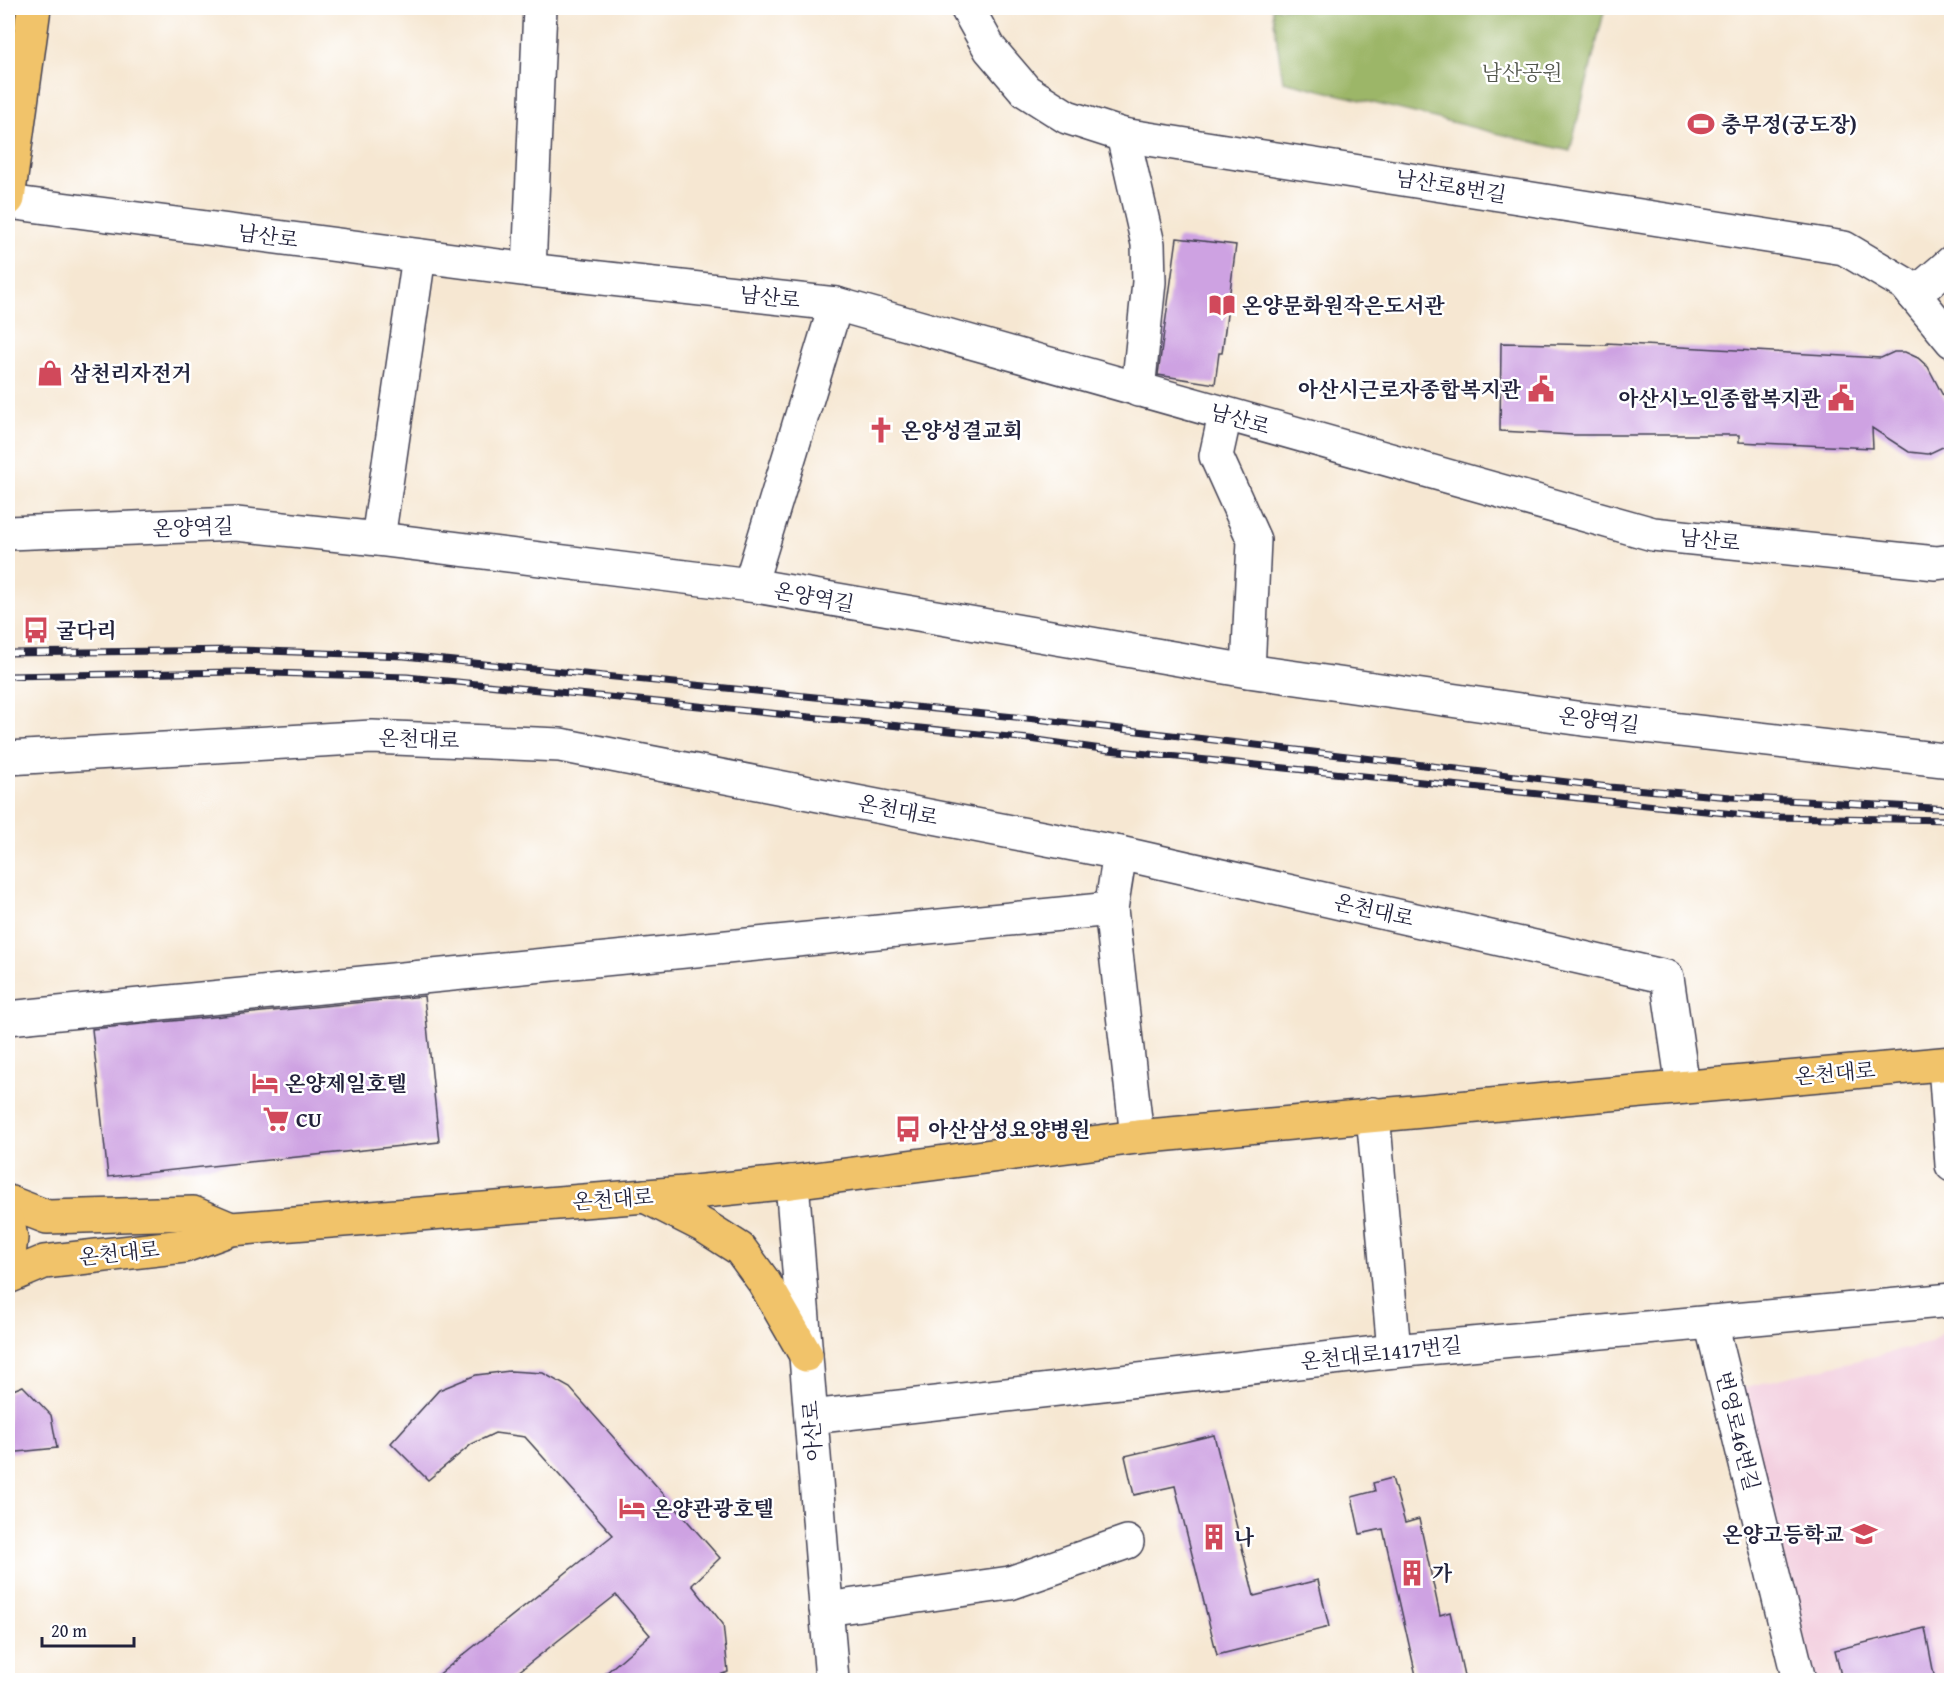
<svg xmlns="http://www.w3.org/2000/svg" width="1959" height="1688" font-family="'Gentium Book Plus','Noto Serif KR',serif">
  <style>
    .built { fill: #f3cfdf }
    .forest { fill: #9cb667; stroke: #5f6c51; stroke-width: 1.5 }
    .building { fill: #cea2e2 }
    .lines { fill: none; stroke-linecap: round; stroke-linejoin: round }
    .minor-casing { stroke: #424052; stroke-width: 36 }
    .major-casing { stroke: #424052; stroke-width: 36 }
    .minor { stroke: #fff; stroke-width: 33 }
    .major { stroke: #f1c36a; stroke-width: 33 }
    .rail-casing { stroke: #22223b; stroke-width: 7 }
    .rail { stroke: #fff; stroke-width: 4.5; stroke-dasharray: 14; stroke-linecap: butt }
    .labels { text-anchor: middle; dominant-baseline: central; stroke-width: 5; stroke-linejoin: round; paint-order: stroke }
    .park-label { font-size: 21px; fill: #53574d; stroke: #fff }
    .poi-label { font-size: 21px; font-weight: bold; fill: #22223b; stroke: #fff; text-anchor: start }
    .street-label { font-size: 21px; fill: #22223b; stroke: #fff }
  </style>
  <rect width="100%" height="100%" fill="#fff"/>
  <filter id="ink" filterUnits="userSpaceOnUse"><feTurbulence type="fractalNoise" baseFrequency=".0167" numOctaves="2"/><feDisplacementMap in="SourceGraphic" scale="12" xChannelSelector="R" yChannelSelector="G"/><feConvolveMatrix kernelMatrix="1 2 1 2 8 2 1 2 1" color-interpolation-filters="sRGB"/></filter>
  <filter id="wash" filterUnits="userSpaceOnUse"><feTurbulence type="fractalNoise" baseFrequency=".008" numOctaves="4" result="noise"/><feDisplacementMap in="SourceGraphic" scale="24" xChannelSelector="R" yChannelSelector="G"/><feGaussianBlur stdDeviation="1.35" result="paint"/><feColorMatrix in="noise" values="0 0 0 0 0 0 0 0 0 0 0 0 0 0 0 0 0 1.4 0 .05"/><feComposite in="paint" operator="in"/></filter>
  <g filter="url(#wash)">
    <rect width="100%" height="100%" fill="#f6e7d2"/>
    <!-- built -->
    <path class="built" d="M 1951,1324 L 1951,1680 L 1814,1680 L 1741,1388 L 1930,1343 Z"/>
    <!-- forest -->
    <path class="forest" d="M 1272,8 L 1605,8 L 1570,151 L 1283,81 Z"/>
    <g id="blocks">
      <!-- building -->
      <g class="building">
        <path d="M 1177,238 L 1236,245 L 1222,353 L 1219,353 L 1215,384 L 1158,375 Z"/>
        <path d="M 1501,343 L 1607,345 L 1607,343 L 1881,358 L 1894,352 L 1905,352 L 1918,358 L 1928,367 L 1951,411 L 1952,428 L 1945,446 L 1928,454 L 1909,452 L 1872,428 L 1873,448 L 1739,442 L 1739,435 L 1573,435 L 1500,431 Z"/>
        <path d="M 424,996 L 439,1142 L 108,1177 L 92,1029 Z"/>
        <path d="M 510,1371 L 543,1373 L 570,1388 L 720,1558 L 692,1585 L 723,1624 L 728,1672 L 705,1680 L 598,1680 L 650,1635 L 616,1595 L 508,1680 L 432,1680 L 613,1535 L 525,1437 L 495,1433 L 472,1444 L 428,1480 L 391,1443 L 439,1390 L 476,1375 Z"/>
        <path d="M 23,1386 L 51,1415 L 57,1448 L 8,1453 L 8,1392 Z"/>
        <path d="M 1214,1435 L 1254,1596 L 1318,1580 L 1329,1627 L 1217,1655 L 1175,1486 L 1134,1495 L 1125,1456 Z"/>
        <path d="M 1392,1478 L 1405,1523 L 1419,1519 L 1440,1615 L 1450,1612 L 1465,1680 L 1417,1680 L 1383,1529 L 1360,1534 L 1352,1497 L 1375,1491 L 1373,1483 Z"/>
        <path d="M 1925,1628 L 1935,1680 L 1842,1680 L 1835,1650 Z"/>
      </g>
    </g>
  </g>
  <g filter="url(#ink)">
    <use href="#blocks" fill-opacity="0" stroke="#424052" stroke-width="1.5"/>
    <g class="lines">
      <!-- minor casing -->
      <g class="minor-casing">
        <g id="minor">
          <path d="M 967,8 L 990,49 L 1026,91 L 1067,117 L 1123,135 L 1844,248 L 1905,284 L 1952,341"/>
          <path d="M 1123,135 L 1148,244 L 1149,282 L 1138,390"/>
          <path d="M 8,202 L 529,270 L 836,304 L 1653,534 L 1936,563 L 1952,561"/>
          <path d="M 529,270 L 540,8"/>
          <path d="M 1914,295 L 1952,262"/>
          <path d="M 1225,415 L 1216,456 L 1254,540 L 1248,671"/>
          <path d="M 8,533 L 236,524 L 378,539 L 750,585 L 1248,671 L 1583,719 L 1952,761"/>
          <path d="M 378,539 L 419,256"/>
          <path d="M 750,585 L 836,304"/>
          <path d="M 8,758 L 372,737 L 560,745 L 1120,853 L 1667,977 L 1683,1087"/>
          <path d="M 1120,853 L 1111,909 L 1137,1137"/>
          <path d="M 8,1018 L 1111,909"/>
          <path d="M 1945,1064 L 1952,1165"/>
          <path d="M 1373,1114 L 1394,1351"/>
          <path d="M 792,1182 L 832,1680"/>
          <path d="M 1711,1322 L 1799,1680"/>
          <path d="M 811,1417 L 1394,1351 L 1952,1300"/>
          <path d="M 826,1609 L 1010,1583 L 1127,1542"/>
        </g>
      </g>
      <!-- major casing -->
      <g class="major-casing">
        <g id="major">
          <path d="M 8,199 L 34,8"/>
          <path d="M 645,1196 L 704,1226 L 740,1249 L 764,1282 L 806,1355"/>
          <path d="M 8,1202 L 47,1217 L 193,1213 L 231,1229"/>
          <path d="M 8,1222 L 11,1238 L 8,1263"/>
          <path d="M 8,1277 L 44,1262 L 184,1246 L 231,1229 L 684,1193 L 792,1182 L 1137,1137 L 1952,1063"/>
        </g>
      </g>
      <!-- minor -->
      <use href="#minor" class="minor"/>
      <!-- major -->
      <use href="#major" class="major"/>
      <!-- rail casing -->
      <g class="rail-casing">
        <g id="rail">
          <path d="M 8,653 L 239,650 L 404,656 L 1036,719 L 1609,787 L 1731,797 L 1952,809"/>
          <path d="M 8,676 L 236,672 L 407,677 L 1030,739 L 1109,750 L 1764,817 L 1952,820"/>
        </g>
      </g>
      <!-- rail -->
      <use href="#rail" class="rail"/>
    </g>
  </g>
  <!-- icons -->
  <defs>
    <g id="stadium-bare" transform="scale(2.07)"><path d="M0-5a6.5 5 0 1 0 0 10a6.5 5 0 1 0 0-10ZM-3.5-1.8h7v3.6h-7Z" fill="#d1495b" stroke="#fff" stroke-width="2.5" paint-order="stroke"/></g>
    <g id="library-bare" transform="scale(2.07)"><path d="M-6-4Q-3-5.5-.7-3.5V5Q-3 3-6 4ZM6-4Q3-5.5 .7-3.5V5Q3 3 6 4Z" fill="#d1495b" stroke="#fff" stroke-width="2.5" paint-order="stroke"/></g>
    <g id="shop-bare" transform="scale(2.07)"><path d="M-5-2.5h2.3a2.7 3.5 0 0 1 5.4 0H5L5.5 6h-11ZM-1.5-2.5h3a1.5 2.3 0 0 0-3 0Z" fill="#d1495b" stroke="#fff" stroke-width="2.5" paint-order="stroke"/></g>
    <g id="civic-bare" transform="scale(2.07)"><path d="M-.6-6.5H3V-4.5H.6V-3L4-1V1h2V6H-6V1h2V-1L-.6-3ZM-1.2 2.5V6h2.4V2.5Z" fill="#d1495b" stroke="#fff" stroke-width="2.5" paint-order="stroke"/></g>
    <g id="church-bare" transform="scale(2.07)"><path d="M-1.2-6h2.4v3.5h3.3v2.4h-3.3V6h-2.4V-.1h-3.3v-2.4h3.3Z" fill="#d1495b" stroke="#fff" stroke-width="2.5" paint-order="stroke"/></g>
    <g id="bus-bare" transform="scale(2.07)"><path d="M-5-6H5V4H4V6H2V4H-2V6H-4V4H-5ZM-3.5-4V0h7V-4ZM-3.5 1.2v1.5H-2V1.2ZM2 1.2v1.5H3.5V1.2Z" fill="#d1495b" stroke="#fff" stroke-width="2.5" paint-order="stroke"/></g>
    <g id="hotel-bare" transform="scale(2.07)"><path d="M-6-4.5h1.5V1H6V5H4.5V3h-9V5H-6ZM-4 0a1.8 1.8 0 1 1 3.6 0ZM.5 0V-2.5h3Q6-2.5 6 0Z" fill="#d1495b" stroke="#fff" stroke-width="2.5" paint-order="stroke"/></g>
    <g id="supermarket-bare" transform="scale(2.07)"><path d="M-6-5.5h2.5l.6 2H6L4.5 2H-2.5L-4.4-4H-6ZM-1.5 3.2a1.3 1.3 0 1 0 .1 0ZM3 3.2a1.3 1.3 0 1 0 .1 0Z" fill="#d1495b" stroke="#fff" stroke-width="2.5" paint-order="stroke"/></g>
    <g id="school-bare" transform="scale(2.07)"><path d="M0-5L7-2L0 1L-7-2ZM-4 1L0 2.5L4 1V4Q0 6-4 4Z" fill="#d1495b" stroke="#fff" stroke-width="2.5" paint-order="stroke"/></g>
    <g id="building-bare" transform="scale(2.07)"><path d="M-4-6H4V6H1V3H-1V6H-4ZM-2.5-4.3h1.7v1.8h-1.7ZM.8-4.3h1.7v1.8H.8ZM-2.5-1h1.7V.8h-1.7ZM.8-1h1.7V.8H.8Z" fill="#d1495b" stroke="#fff" stroke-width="2.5" paint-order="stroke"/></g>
  </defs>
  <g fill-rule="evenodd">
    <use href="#stadium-bare" x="1701" y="124"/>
    <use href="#library-bare" x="1222" y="305"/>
    <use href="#shop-bare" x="50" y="373"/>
    <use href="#civic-bare" x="1541" y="389"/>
    <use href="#civic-bare" x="1841" y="398"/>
    <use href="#church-bare" x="881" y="430"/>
    <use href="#bus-bare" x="36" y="630"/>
    <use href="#hotel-bare" x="265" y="1083"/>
    <use href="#supermarket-bare" x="276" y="1119"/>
    <use href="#bus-bare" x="908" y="1129"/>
    <use href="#hotel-bare" x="632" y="1508"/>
    <use href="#school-bare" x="1864" y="1534"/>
    <use href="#building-bare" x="1214" y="1537"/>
    <use href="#building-bare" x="1412" y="1573"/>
  </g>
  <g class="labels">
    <!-- park labels -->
    <g class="park-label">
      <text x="1522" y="72">남산공원</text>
    </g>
    <!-- poi labels -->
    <g class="poi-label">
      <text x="1721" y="124">충무정(궁도장)</text>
      <text x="1242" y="305">온양문화원작은도서관</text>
      <text x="70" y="373">삼천리자전거</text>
      <text x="1521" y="389" text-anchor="end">아산시근로자종합복지관</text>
      <text x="1821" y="398" text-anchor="end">아산시노인종합복지관</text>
      <text x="901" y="430">온양성결교회</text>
      <text x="56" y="630">굴다리</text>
      <text x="285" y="1083">온양제일호텔</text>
      <text x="296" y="1119">CU</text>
      <text x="928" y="1129">아산삼성요양병원</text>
      <text x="652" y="1508">온양관광호텔</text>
      <text x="1844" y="1534" text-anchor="end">온양고등학교</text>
      <text x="1234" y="1537">나</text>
      <text x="1432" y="1573">가</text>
    </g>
    <!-- street labels -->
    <g class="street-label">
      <text transform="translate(1451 186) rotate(9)">남산로8번길</text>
      <text transform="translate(268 236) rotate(8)">남산로</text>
      <text transform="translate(770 297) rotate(6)">남산로</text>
      <text transform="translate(1240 419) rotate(16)">남산로</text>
      <text transform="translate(193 527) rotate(-2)">온양역길</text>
      <text transform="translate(1710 540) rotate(6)">남산로</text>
      <text transform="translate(814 597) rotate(10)">온양역길</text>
      <text transform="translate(1599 720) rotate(7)">온양역길</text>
      <text transform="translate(419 739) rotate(2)">온천대로</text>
      <text transform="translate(898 810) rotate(11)">온천대로</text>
      <text transform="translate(1374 910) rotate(13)">온천대로</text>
      <text transform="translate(1835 1073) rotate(-5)">온천대로</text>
      <text transform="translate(613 1199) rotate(-4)">온천대로</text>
      <text transform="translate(119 1253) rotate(-6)">온천대로</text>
      <text transform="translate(1381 1353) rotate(-6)">온천대로1417번길</text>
      <text transform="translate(812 1431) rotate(-94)">아산로</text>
      <text transform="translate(1738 1431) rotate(76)">번영로46번길</text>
    </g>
  </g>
  <!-- margin -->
  <rect width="1959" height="1688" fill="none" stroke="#fff" stroke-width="30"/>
  <!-- scale -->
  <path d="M42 1637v9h92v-9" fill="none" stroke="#22223b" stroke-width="3"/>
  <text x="51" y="1637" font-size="18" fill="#22223b" stroke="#ffffff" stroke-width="4.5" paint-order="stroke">20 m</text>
</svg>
